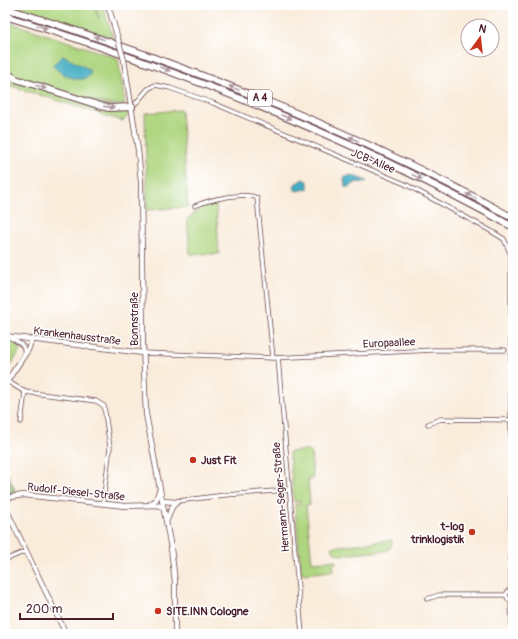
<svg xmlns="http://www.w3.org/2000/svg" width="518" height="639" font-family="Pangolin,sans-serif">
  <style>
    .green { fill: #aed57f; stroke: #7c7a55 }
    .forest { fill: #8ab66e; stroke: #6a6a4c }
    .water { fill: #43adc2; stroke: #466676 }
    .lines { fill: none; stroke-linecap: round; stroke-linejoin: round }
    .street-casing { stroke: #643e45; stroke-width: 5 }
    .secondary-casing { stroke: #643e45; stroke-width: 6 }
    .highway-casing { stroke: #643e45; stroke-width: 8 }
    .street { stroke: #fff; stroke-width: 3.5 }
    .secondary { stroke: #fff; stroke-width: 4.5 }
    .highway { stroke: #fff; stroke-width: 6 }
    .secondary-bridge-casing { stroke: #643e45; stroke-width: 6; stroke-linecap: butt }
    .secondary-bridge { stroke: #fff; stroke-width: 4.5 }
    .oneway { fill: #ae9aa0 }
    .poi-dot { fill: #c8321e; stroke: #fff; stroke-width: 1.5 }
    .labels { text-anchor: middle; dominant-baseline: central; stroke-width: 3; stroke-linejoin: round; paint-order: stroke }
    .shield { fill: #fff; stroke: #80626b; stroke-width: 1 }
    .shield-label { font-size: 10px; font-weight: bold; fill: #4a1f2b }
    .street-label { font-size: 11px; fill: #4a1f2b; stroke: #fff }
    .poi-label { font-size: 11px; font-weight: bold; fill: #4a1f2b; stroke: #fff; text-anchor: start }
  </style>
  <rect width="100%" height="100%" fill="#fff"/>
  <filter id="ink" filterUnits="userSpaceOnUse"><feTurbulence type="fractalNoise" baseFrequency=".025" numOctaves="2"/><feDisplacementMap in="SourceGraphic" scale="8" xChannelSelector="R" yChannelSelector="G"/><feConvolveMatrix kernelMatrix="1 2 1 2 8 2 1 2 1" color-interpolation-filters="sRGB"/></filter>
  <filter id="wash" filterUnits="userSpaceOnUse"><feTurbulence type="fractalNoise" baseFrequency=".012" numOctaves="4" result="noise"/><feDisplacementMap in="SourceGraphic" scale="16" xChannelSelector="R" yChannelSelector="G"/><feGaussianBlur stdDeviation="0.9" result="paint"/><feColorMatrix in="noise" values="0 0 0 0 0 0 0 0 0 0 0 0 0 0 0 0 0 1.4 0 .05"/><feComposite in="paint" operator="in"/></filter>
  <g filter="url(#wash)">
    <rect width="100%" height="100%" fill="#f9ecdb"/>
    <!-- green -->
    <g class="green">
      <path d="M 11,5 L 93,5 L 99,19 L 95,5 L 103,5 L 113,38 Z"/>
      <path d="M 5,21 L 118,58 L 125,103 L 123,105 C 94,105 30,85 5,70 Z"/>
      <path d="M 5,75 L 9,77 L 126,110 L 128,111 L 128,116 L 123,121 L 5,84 Z"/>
      <path d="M 181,110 L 188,207 L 147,210 L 145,113 Z"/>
      <path d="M 216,202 L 219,254 L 190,254 L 187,219 L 208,203 Z"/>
      <path d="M 5,339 L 17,342 L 21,345 L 18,347 L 20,351 L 5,374 L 5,362 L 11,355 L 5,349 Z"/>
      <path d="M 308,450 L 311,453 L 313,479 L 308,480 L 310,505 L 306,505 L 312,562 L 335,560 L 336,563 L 333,564 L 334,571 L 303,574 L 301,572 L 295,504 L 300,504 L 300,501 L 294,502 L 289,452 Z"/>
      <path d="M 392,540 L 391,547 L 386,551 L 339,555 L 334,552 L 331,547 Z"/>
    </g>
    <!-- forest -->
    <path class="forest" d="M 5,469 L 15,490 L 15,493 L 5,495 Z"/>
    <!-- water -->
    <g class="water">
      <path d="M 64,55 C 73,64 86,64 91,73 C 83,87 60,74 52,65 Z"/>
      <path d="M 350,175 L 367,181 L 363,183 L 357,182 L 349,187 L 345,187 L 344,178 Z"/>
      <path d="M 303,179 L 308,181 L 308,189 L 296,191 L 294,188 L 295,184 Z"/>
    </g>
  </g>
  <g filter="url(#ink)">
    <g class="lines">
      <!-- street casing -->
      <g class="street-casing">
        <g id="street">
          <path d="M 136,103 L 148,89 L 155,85 L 170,88 L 213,103 L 405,184 L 491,231 L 504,239 L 511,255 L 511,344"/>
          <path d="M 195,206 C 208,200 245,191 257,198 L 273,358"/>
          <path d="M 9,337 C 17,342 26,344 24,354"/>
          <path d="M 143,353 L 273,358 L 433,350 L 505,350"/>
          <path d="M 511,355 L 511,590"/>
          <path d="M 278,358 L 302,634"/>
          <path d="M 7,381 L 25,392 L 96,401 L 104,406 L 110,447 L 103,503"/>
          <path d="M 21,422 L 25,392"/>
          <path d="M 428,424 L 441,419 L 511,420"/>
          <path d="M 178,501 L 225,495 L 288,490"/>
          <path d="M 5,560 L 26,551"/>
          <path d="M 427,599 L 439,595 L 506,595"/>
          <path d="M 512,600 L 508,599 L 506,595 L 508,591 L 513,590"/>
          <path d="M 511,601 L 512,634"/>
        </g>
      </g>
      <!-- secondary casing -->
      <g class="secondary-casing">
        <g id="secondary">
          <path d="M 108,5 L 118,39"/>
          <path d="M 124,60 L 138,150 L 141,182 L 143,344 L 146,414 L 171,548 L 175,582 L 175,634"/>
          <path d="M 5,336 L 143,353"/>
          <path d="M 5,384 L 28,350 L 32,339"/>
          <path d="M 5,501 L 11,497 L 24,495 L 125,506 L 157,505 L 163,507"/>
          <path d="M 162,501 L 177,502"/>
          <path d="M 149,505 L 156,500 L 159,491"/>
          <path d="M 5,507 L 66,634"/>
          <path d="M 167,520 L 172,507 L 178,501"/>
        </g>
      </g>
      <!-- highway casing -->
      <g class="highway-casing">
        <g id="highway">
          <path d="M 5,8 C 180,62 352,129 513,218"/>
          <path d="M 5,16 C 180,70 353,138 513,227"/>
          <path d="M 5,72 L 16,79 L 101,106 L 109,108 L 132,107"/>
        </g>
      </g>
      <!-- street -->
      <use href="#street" class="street"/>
      <!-- secondary -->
      <use href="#secondary" class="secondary"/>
      <!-- highway -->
      <use href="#highway" class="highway"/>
      <!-- secondary-bridge casing -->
      <g class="secondary-bridge-casing">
        <path id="secondary-bridge" d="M 118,39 L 124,60"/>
      </g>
      <!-- secondary-bridge -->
      <use href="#secondary-bridge" class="secondary-bridge"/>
    </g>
    <!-- one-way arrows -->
    <defs><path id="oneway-solid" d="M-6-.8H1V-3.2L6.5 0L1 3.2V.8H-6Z"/></defs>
    <g class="oneway">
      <use href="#oneway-solid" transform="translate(42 27) rotate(18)"/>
      <use href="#oneway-solid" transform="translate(99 38) rotate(-162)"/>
      <use href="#oneway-solid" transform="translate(165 69) rotate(20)"/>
      <use href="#oneway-solid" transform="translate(41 87) rotate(18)"/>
      <use href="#oneway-solid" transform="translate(234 88) rotate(-158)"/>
      <use href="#oneway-solid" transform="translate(109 107) rotate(6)"/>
      <use href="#oneway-solid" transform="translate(286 117) rotate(23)"/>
      <use href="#oneway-solid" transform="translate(354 139) rotate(-156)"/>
      <use href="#oneway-solid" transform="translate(417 177) rotate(26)"/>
      <use href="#oneway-solid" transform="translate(471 196) rotate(-153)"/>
    </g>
  </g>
  <!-- markers -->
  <g class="poi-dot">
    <circle cx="193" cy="460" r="4"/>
    <circle cx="472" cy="532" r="4"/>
    <circle cx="158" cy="611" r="4"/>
  </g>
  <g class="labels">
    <!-- shield labels -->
    <rect class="shield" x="248" y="90" width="24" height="16" rx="3"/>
    <g class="shield-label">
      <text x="260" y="98">A 4</text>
    </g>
    <!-- street labels -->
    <g class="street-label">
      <text transform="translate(373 161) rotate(23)">JCB-Allee</text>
      <text transform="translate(134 319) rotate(-90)">Bonnstraße</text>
      <text transform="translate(77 336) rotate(7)">Krankenhausstraße</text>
      <text transform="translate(389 343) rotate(-3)">Europaallee</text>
      <text transform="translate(76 492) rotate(6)">Rudolf-Diesel-Straße</text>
      <text transform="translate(281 497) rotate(-95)">Hermann-Seger-Straße</text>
    </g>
    <!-- poi labels -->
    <g class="poi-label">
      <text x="201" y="460">Just Fit</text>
      <text x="464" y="526" text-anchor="end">t-log<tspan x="464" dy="13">trinklogistik</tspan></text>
      <text x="166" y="611">SITE.INN Cologne</text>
    </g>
  </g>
  <!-- margin -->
  <rect width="518" height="639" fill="none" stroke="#fff" stroke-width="20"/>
  <!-- north arrow -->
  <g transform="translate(480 38) rotate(15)"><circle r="19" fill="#ffffff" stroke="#b7a5aa"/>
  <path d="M0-3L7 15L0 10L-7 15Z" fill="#c8321e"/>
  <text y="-6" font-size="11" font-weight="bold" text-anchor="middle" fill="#4a1f2b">N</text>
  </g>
  <!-- scale -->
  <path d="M20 613v6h93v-6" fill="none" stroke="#4a1f2b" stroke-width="2"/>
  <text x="26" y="613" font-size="12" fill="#4a1f2b" stroke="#ffffff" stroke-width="3" paint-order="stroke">200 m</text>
</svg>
